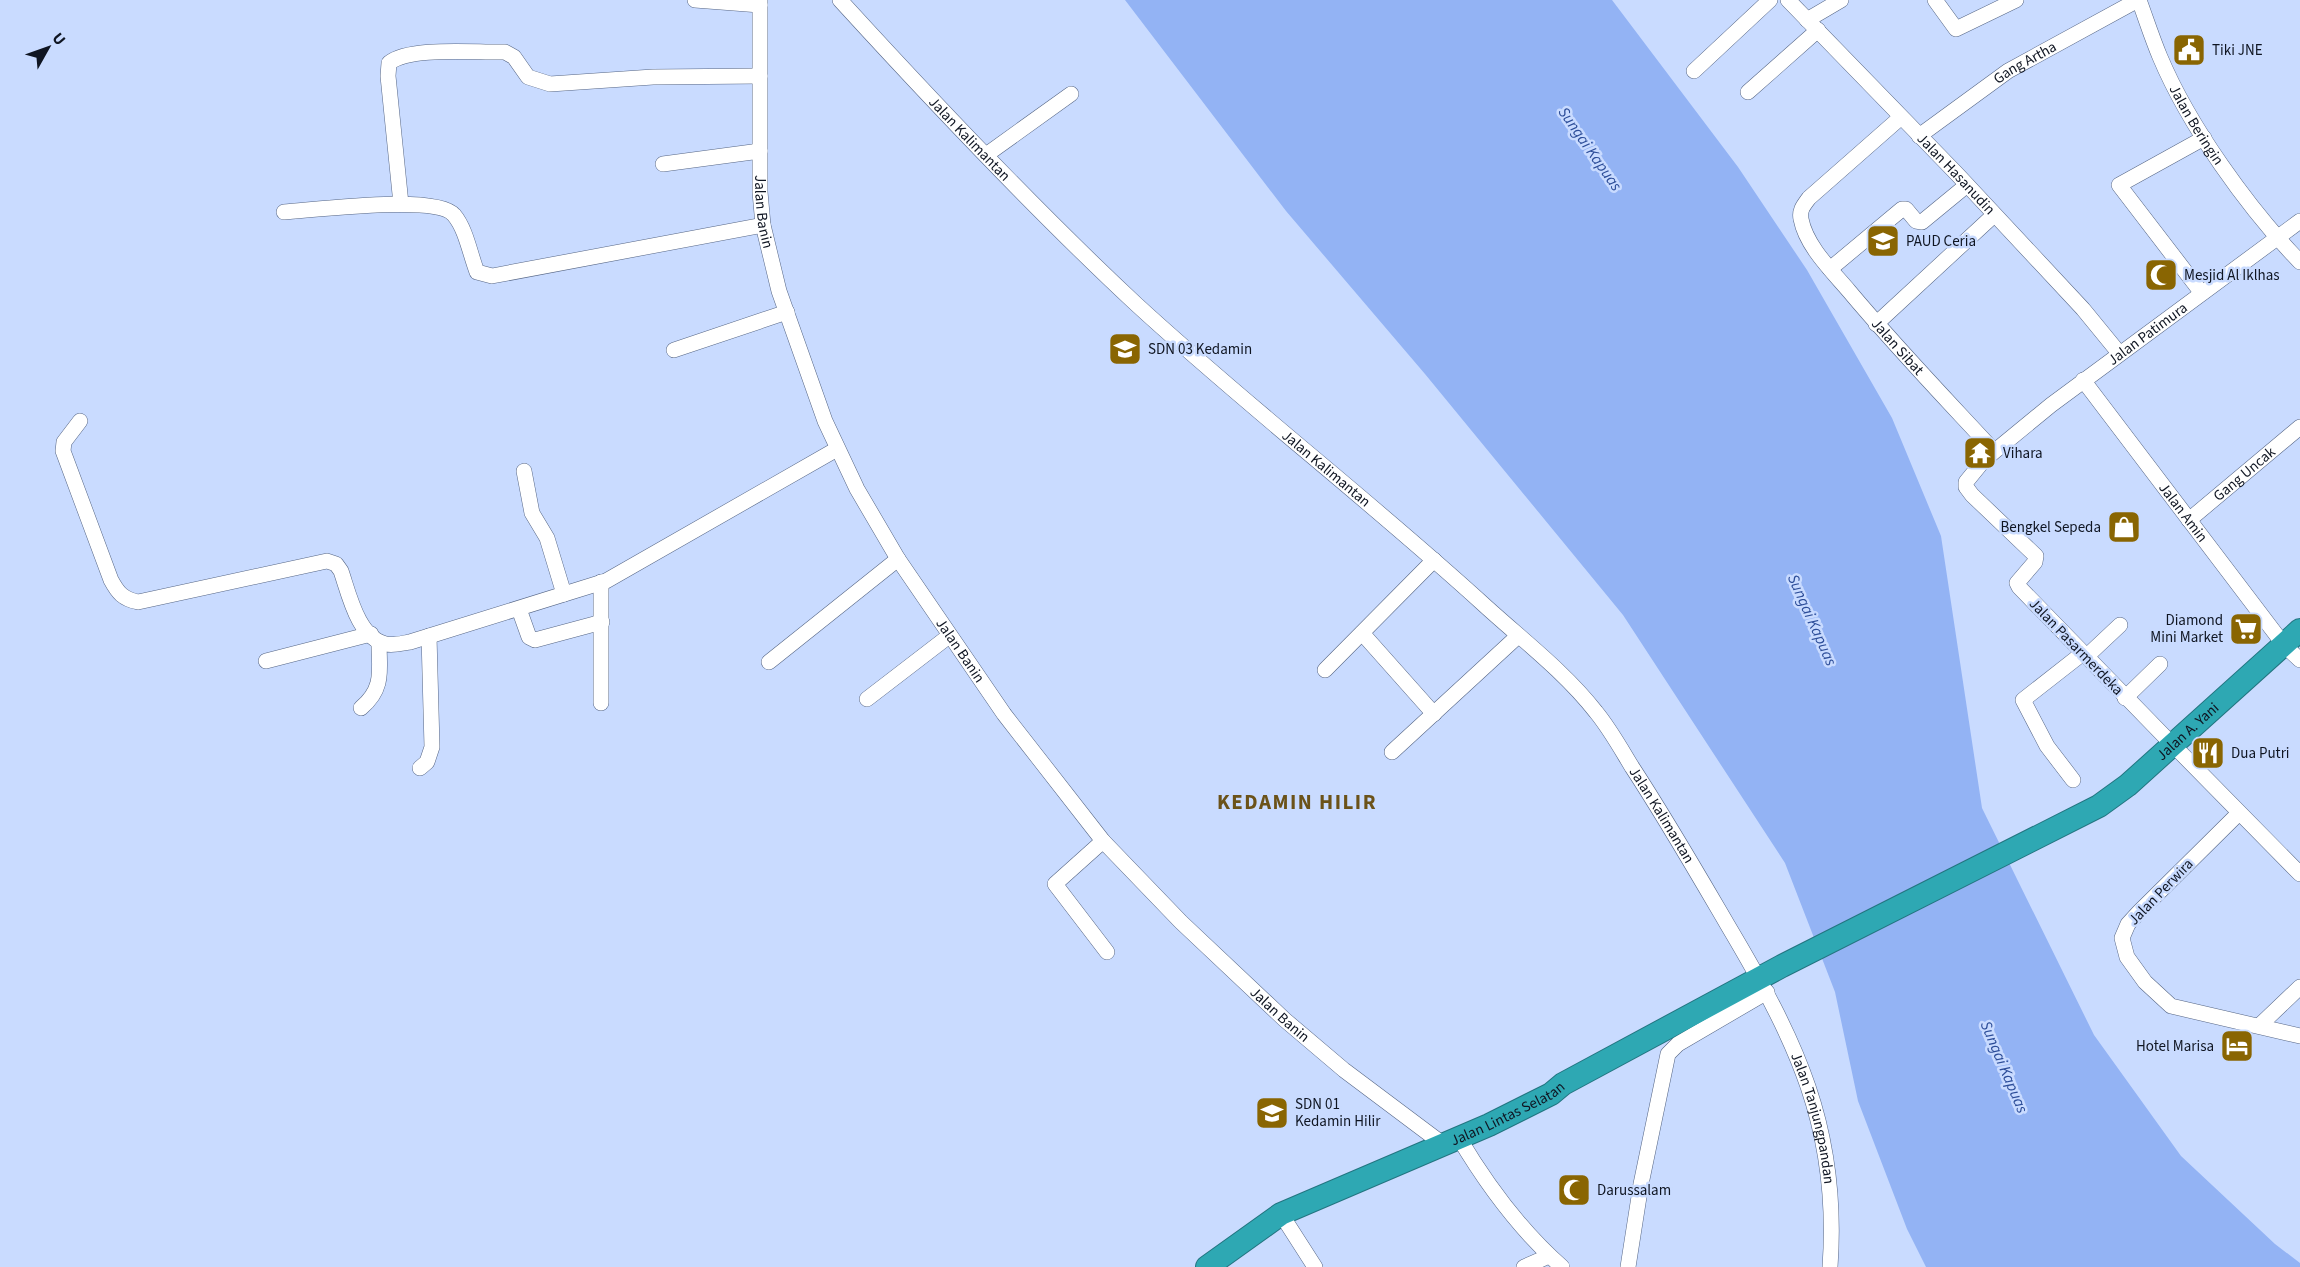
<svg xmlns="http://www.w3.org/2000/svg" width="2300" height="1267" font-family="'Source Sans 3',sans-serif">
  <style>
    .water { fill: #93b3f4 }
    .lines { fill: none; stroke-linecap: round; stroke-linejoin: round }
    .minor-casing { stroke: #566685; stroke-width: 16 }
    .highway-casing { stroke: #237580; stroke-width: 24 }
    .minor { stroke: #fff; stroke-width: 15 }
    .highway { stroke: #2ea8b3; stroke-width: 22 }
    .labels { text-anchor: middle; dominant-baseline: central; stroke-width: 5; stroke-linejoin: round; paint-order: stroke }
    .poi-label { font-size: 15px; fill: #0f1522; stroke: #c9dbff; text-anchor: start }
    .street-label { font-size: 15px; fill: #0f1522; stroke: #c9dbff }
    .water-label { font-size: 16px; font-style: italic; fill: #2c4d99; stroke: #c9dbff }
    .district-label { font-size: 21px; font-weight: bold; letter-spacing: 1.5px; fill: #6b5219; stroke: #c9dbff }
  </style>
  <rect width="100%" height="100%" fill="#c9dbff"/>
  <!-- water -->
  <path class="water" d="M 1125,0 L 1612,0 L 1738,167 L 1807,270 L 1892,418 L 1941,536 L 1982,808 L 2094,1035 L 2181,1156 L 2275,1244 L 2300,1263 L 2300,1267 L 1926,1267 L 1907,1229 L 1858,1101 L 1835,992 L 1785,863 L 1623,615 L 1425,374 L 1286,211 Z"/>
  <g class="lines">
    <!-- minor casing -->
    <g class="minor-casing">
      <g id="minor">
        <path d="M 695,0 L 760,5"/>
        <path id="s1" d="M 760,0 L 760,192 L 763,225 L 779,291 L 825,421 L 857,489 L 898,559 L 1004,714 L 1103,841 L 1181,922 L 1285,1020 L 1344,1070 L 1444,1145"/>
        <path id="s2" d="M 840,0 C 935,104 1033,208 1136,304 C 1248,407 1369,500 1482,603 C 1520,638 1564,671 1596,712 C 1610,729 1621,749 1632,767 C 1666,819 1696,871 1727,924 C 1796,1040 1840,1128 1830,1267"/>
        <path id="s3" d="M 1788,0 L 1957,174 L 2083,309 L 2119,353"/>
        <path d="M 1935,0 L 1956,29 L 2016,0"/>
        <path id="s4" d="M 2139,0 C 2146,19 2152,38 2160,57 C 2189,126 2248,208 2300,262"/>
        <path d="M 1807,20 L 1841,0"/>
        <path d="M 1694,71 L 1770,0"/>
        <path d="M 1748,92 L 1818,30"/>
        <path id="s5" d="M 1900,118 L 1809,198 C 1804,205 1799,210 1801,219 C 1806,246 1832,271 1849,291 C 1895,346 1945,398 1994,451"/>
        <path id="s6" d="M 1919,136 L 2008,71 L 2138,0"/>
        <path d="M 986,155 L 1071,94"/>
        <path d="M 663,164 L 760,151"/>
        <path d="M 401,204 L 388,76 L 389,63 C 410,46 477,53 505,52 L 514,57 L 528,77 L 550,84 L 653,77 L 760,76"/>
        <path d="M 284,212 C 315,210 437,194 454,215 C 466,229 470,254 477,272 L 492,276 L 763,225"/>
        <path d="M 1830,269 L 1902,209 L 1906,209 L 1916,221 L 1922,222 L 1967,185"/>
        <path d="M 2201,292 L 2119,185 L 2204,138"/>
        <path d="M 1876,324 L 1994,215"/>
        <path d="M 674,350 L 787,312"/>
        <path id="s7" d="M 2083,380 L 2284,645 L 2300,660"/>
        <path d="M 80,421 L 64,442 L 63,451 L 111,580 C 118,593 123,599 138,602 L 327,561 L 336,564 L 341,571 C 349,594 358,638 386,644 C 393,646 403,643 410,642 L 606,581 L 837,449"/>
        <path d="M 524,471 L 532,513 L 547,538 L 564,594"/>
        <path id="s8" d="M 2189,520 L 2300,427"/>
        <path d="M 601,582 L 601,703"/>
        <path d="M 519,609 L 529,637 L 535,640 L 602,622"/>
        <path d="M 1362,633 L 1434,714"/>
        <path d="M 2087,656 L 2120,625"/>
        <path d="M 266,661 L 371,634"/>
        <path d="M 769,662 L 898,559"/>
        <path d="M 1325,670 L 1434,560"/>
        <path d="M 2125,698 L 2160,664"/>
        <path d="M 867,699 L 949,636"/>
        <path d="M 361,708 C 385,688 379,669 379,642"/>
        <path id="s9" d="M 2165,737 L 2019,587 L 2017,583 L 2035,562 L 2036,556 L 1972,495 L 1966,487 L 1966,482 L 1984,460 L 2051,405 L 2300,221"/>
        <path d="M 2179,751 L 2300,874"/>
        <path d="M 1392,752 L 1518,636"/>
        <path d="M 420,768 L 427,762 L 432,747 L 429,636"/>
        <path d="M 2073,780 L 2047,746 L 2023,700 L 2083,653"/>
        <path d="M 2239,813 L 2139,912 L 2128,924 L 2122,938 L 2127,957 L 2145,982 L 2171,1006 L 2300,1036"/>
        <path d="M 1103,841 L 1055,884 L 1107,952"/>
        <path d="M 2259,1026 L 2300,987"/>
        <path d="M 1459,1138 C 1487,1185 1521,1231 1562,1267"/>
        <path d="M 1281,1214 L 1315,1267"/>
        <path d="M 1524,1267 L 1549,1256"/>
        <path d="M 1628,1267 L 1641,1184 L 1668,1054 L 1678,1044 L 1767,992"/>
      </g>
    </g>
    <!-- highway casing -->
    <g class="highway-casing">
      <g id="highway">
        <path id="s10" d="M 1207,1267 L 1281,1214 L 1489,1125 L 1551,1094 L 1563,1084 L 1782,966 L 2099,806 L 2128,785 L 2300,630"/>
      </g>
    </g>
    <!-- minor -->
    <use href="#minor" class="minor"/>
    <!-- highway -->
    <use href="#highway" class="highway"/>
  </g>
  <!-- icons -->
  <defs>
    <g id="civic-square" transform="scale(1.725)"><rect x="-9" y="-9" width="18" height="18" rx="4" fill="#896502" stroke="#c9dbff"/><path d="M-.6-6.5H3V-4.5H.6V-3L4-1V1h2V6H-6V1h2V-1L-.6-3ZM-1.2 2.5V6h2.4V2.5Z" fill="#fff"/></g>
    <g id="school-square" transform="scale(1.725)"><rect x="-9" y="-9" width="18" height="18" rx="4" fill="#896502" stroke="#c9dbff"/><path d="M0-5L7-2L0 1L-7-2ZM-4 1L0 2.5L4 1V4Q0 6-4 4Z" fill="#fff"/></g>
    <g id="mosque-square" transform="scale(1.725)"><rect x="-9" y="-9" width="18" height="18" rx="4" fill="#896502" stroke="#c9dbff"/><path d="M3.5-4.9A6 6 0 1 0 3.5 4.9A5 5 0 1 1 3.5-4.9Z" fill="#fff"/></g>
    <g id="temple-square" transform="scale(1.725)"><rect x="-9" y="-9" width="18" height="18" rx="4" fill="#896502" stroke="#c9dbff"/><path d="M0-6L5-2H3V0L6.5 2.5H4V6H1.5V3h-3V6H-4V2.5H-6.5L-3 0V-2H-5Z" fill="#fff"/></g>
    <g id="shop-square" transform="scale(1.725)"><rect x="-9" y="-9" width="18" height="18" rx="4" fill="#896502" stroke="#c9dbff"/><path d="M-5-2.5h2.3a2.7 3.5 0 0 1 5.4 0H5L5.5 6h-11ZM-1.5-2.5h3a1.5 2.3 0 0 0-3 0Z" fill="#fff"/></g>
    <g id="supermarket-square" transform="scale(1.725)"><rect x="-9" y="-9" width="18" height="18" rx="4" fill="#896502" stroke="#c9dbff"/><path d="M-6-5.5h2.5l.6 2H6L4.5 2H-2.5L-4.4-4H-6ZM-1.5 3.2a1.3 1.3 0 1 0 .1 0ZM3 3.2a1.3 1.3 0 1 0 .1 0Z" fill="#fff"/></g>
    <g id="restaurant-square" transform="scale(1.725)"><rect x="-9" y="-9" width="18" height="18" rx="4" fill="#896502" stroke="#c9dbff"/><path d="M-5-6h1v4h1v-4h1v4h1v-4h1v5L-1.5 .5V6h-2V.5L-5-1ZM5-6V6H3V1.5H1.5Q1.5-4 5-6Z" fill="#fff"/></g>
    <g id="hotel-square" transform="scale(1.725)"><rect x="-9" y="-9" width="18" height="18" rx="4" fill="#896502" stroke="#c9dbff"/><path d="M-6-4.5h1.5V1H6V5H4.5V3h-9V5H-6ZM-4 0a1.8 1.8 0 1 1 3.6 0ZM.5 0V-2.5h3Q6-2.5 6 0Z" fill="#fff"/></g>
  </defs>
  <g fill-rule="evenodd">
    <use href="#civic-square" x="2189" y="50"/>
    <use href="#school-square" x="1883" y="241"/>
    <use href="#mosque-square" x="2161" y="275"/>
    <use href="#school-square" x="1125" y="349"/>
    <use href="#temple-square" x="1980" y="453"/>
    <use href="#shop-square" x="2124" y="527"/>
    <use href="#supermarket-square" x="2246" y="629"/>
    <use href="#restaurant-square" x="2208" y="753"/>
    <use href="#hotel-square" x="2237" y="1046"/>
    <use href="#school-square" x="1272" y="1113"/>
    <use href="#mosque-square" x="1574" y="1190"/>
  </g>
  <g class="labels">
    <!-- poi labels -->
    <g class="poi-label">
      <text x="2212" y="50">Tiki JNE</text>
      <text x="1906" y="241">PAUD Ceria</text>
      <text x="2184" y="275">Mesjid Al Iklhas</text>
      <text x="1148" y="349">SDN 03 Kedamin</text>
      <text x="2003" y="453">Vihara</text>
      <text x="2101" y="527" text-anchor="end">Bengkel Sepeda</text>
      <text x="2223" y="620" text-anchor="end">Diamond<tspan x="2223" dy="17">Mini Market</tspan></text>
      <text x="2231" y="753">Dua Putri</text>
      <text x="2214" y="1046" text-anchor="end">Hotel Marisa</text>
      <text x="1295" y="1104">SDN 01<tspan x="1295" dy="17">Kedamin Hilir</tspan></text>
      <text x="1597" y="1190">Darussalam</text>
    </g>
    <!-- street labels -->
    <g class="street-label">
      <text stroke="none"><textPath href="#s6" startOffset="129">Gang Artha</textPath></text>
      <text stroke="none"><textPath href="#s4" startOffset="138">Jalan Beringin</textPath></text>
      <text stroke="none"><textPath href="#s2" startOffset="190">Jalan Kalimantan</textPath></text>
      <text stroke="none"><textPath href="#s3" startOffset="242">Jalan Hasanudin</textPath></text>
      <text stroke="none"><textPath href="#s1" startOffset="212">Jalan Banin</textPath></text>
      <text stroke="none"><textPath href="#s9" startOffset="586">Jalan Patimura</textPath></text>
      <text stroke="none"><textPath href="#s5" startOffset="306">Jalan Sibat</textPath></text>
      <text stroke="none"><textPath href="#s2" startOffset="676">Jalan Kalimantan</textPath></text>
      <text stroke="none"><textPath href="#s8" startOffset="72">Gang Uncak</textPath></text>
      <text stroke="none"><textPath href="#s7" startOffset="166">Jalan Amin</textPath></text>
      <text transform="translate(2076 647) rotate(46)">Jalan Pasarmerdeka</text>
      <text stroke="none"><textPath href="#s1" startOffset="698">Jalan Banin</textPath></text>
      <text stroke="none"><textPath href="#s10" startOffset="1122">Jalan A. Yani</textPath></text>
      <text stroke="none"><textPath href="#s2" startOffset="1162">Jalan Kalimantan</textPath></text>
      <text transform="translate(2161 892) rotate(-46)">Jalan Perwira</text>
      <text stroke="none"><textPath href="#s1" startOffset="1184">Jalan Banin</textPath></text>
      <text stroke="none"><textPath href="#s10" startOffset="339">Jalan Lintas Selatan</textPath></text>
      <text stroke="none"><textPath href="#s2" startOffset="1503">Jalan Tanjungpandan</textPath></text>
    </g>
    <!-- water labels -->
    <g class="water-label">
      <text transform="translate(1590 149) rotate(55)">Sungai Kapuas</text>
      <text transform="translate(1812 620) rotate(66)">Sungai Kapuas</text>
      <text transform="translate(2004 1067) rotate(67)">Sungai Kapuas</text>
    </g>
    <!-- district labels -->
    <g class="district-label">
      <text x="1297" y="802">KEDAMIN HILIR</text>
    </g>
  </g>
  <!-- north arrow -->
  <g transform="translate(48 48) rotate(50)" stroke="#c9dbff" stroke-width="4.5" paint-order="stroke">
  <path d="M0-4.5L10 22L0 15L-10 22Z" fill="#0f1522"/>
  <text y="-9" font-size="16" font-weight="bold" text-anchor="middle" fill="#0f1522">U</text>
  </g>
</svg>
